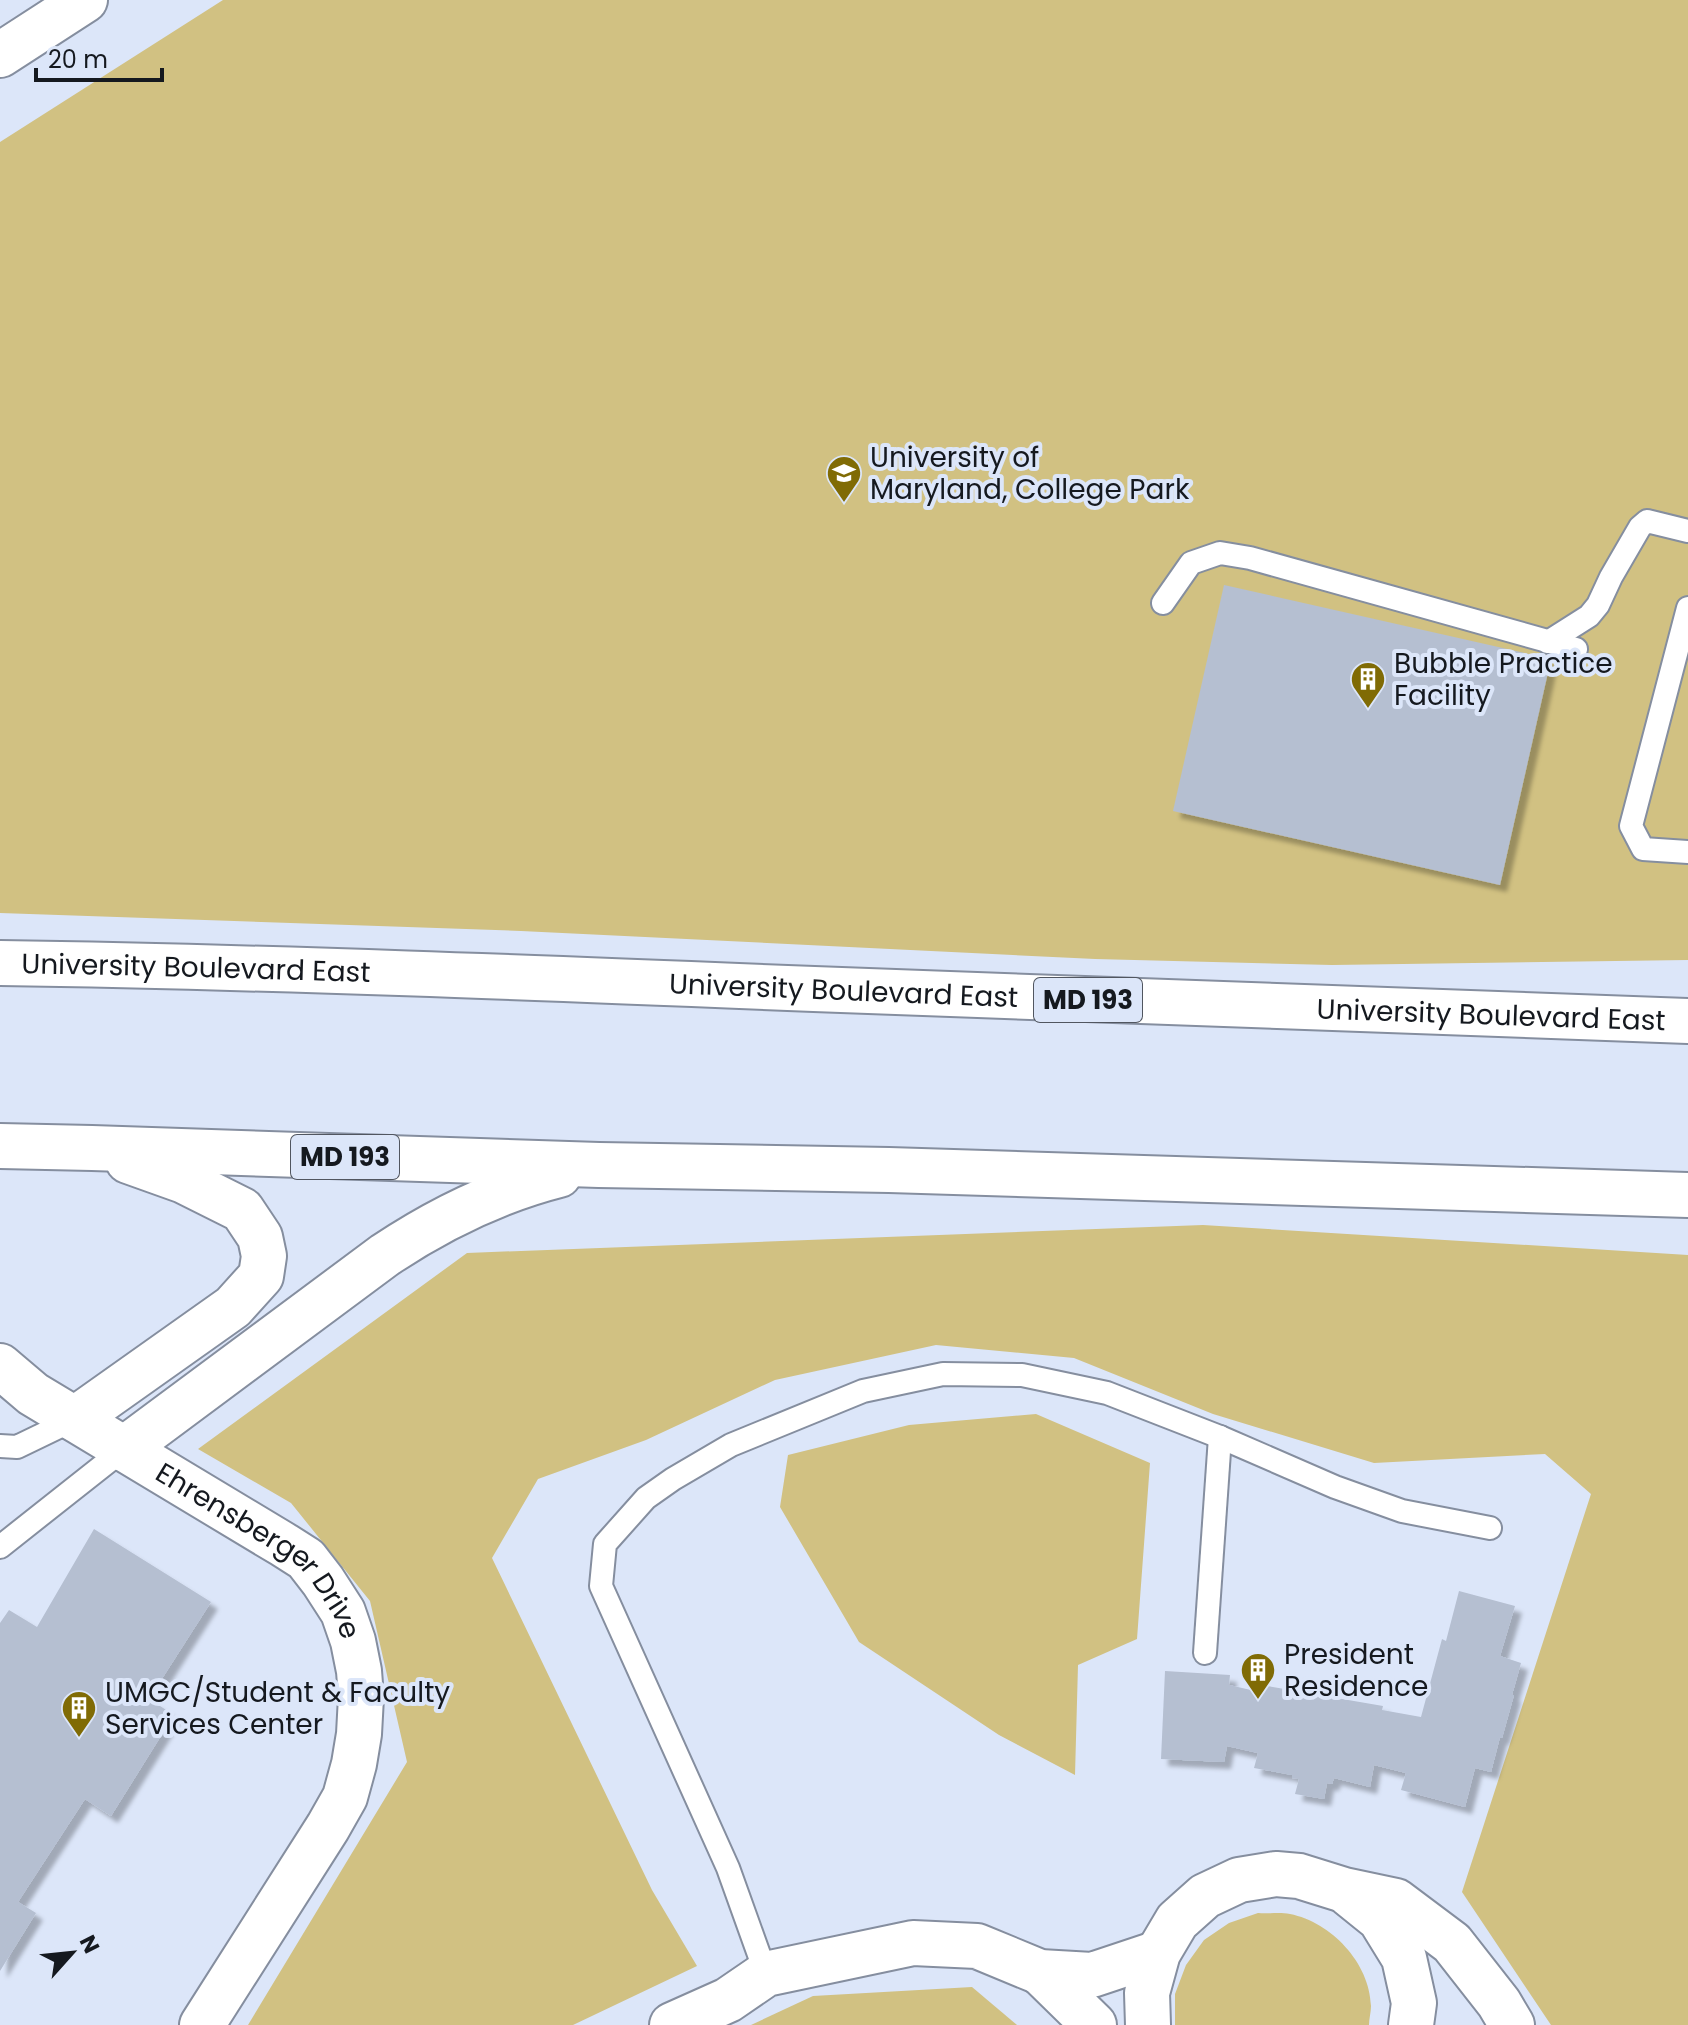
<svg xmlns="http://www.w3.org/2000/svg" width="1688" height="2025" font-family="Poppins,sans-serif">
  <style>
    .green { fill: #d1c182 }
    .building { fill: #b5bfd1; filter: url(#shadow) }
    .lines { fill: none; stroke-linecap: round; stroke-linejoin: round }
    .service-casing { stroke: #858e9f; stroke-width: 26 }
    .minor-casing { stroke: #858e9f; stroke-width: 48 }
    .secondary-casing { stroke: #858e9f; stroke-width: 48 }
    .primary-casing { stroke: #858e9f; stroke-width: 48 }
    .service { stroke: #fff; stroke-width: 22 }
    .minor { stroke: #fff; stroke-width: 44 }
    .secondary { stroke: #fff; stroke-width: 44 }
    .primary { stroke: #fff; stroke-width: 44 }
    .labels { text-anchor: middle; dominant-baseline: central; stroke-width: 8; stroke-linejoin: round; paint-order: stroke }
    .shield { fill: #dce6f9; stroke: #515660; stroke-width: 2 }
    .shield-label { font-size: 26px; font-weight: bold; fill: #15191f }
    .poi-label { font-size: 28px; fill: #15191f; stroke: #dce6f9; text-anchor: start }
    .street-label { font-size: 28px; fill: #15191f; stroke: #dce6f9 }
  </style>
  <defs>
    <filter id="shadow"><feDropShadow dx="7" dy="7" stdDeviation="2" flood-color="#0004"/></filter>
  </defs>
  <rect width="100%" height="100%" fill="#dce6f9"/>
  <!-- green -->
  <g class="green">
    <path d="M 223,0 L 1688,0 L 1688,960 L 1332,965 L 1095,959 L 521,931 L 0,913 L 0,142 Z"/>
    <path d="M 1203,1225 L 1688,1255 L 1688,2025 L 1551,2025 L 1462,1892 L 1591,1494 L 1545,1454 L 1374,1463 L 1213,1414 L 1074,1358 L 936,1345 L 775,1380 L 646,1440 L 538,1479 L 492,1558 L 652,1890 L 697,1966 L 573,2025 L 248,2025 L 407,1762 L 370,1601 L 291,1503 L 198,1449 L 467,1253 Z"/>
    <path d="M 1036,1414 L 1150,1463 L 1137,1639 L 1078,1665 L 1075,1775 L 999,1735 L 859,1642 L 780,1507 L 788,1455 L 909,1425 Z"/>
    <path d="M 1258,1913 C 1268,1914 1280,1912 1290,1914 C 1331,1922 1370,1963 1371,2006 C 1371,2012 1369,2019 1369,2025 L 1175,2025 L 1175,1994 L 1186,1965 L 1204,1940 L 1229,1923 Z"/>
    <path d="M 972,1987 L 1017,2025 L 751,2025 L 813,1996 Z"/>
  </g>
  <!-- building -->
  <g class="building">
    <path d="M 1224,585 L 1551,659 L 1500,885 L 1173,811 Z"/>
    <path d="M 94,1529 L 211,1602 L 149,1699 L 174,1715 L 111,1816 L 85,1799 L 18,1902 L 36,1913 L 0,1971 L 0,1623 L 9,1610 L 37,1627 Z"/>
    <path d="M 1459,1591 L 1515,1606 L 1500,1656 L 1521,1663 L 1512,1695 L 1514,1695 L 1502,1738 L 1500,1737 L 1491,1772 L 1475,1768 L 1465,1807 L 1401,1790 L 1406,1773 L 1374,1765 L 1370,1787 L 1334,1778 L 1332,1784 L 1327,1783 L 1324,1799 L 1295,1794 L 1299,1779 L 1292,1778 L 1292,1775 L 1254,1768 L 1258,1753 L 1227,1746 L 1224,1762 L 1161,1759 L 1165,1671 L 1230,1675 L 1229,1685 L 1264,1693 L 1267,1686 L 1383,1706 L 1382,1710 L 1421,1717 L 1442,1639 L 1446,1641 Z"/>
  </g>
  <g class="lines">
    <!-- service casing -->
    <g class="service-casing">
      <g id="service">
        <path d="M 1163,603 L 1191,563 L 1220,553 L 1250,558 L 1576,649"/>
        <path d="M 1688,608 L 1631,826 L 1643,849 L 1688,852"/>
        <path d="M 1548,642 L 1589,616 L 1598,605 L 1611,577 L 1640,527 L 1647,521 L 1688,531"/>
        <path d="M 0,1446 L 17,1447 L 75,1419"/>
        <path d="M 0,1547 L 124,1449"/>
        <path d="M 1205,1653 L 1220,1437"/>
        <path d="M 766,1974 L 728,1868 L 601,1586 L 605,1544 L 646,1498 L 673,1479 L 731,1445 L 863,1391 L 943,1374 L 1022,1375 L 1107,1393 L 1220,1437 L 1335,1487 L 1402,1511 L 1490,1528"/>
      </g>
    </g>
    <!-- minor casing -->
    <g class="minor-casing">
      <g id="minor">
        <path id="s1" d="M 0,1366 L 33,1394 L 284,1545 L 306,1559 L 323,1581 L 343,1612 L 353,1641 L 359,1671 L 361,1697 L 359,1734 L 354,1764 L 345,1797 L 328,1827 L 202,2025"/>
        <path d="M 1349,1894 L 1380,1919 L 1404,1958 L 1414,2003 L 1411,2025"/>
        <path d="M 1040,1972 L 1094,2025"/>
        <path d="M 672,2025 L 728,2000 L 766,1974 L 913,1943 L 977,1946 L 1040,1972 L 1092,1975 L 1158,1953"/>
        <path d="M 1148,2025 L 1147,1993 L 1158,1953 L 1177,1921 L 1205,1896 L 1239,1880 L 1276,1874 L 1299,1876 L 1344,1890 L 1396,1901 L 1452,1943 L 1499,2003 L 1512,2025"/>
      </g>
    </g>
    <!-- secondary casing -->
    <g class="secondary-casing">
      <path id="secondary" d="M 0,55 L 85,0"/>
    </g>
    <!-- primary casing -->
    <g class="primary-casing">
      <g id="primary">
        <path id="s2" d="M 0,963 C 272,967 543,978 814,989 C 1106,1001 1397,1012 1688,1021"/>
        <path d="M 0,1146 L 92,1148 L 599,1165 L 889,1170 L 1688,1195"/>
        <path d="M 75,1419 L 233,1307 L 261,1276 L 264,1256 L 260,1237 L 242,1210 L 184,1181 L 128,1161"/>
        <path d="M 124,1449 L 385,1255 C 439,1219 496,1191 559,1175"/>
      </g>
    </g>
    <!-- service -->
    <use href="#service" class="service"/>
    <!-- minor -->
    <use href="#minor" class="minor"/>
    <!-- secondary -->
    <use href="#secondary" class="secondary"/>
    <!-- primary -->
    <use href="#primary" class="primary"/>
  </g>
  <!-- icons -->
  <defs>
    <g id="university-pin" transform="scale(1.8)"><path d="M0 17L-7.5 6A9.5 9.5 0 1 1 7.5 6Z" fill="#806b05" stroke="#dce6f9"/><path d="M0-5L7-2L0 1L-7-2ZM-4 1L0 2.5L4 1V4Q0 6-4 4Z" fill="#fff"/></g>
    <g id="building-pin" transform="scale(1.8)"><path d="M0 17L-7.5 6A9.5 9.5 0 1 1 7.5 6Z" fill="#806b05" stroke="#dce6f9"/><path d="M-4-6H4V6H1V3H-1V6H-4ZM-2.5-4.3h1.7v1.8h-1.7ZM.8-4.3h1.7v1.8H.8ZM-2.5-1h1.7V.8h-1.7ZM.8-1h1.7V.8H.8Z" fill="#fff"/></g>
  </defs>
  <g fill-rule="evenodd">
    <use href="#university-pin" x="844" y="473"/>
    <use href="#building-pin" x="1368" y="679"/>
    <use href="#building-pin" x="1258" y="1670"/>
    <use href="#building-pin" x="79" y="1708"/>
  </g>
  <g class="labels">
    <!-- shield labels -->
    <g class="shield">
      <rect x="1034" y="978" width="108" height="44" rx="6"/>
      <rect x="291" y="1135" width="108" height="44" rx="6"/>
    </g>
    <g class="shield-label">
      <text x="1088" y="1000">MD 193</text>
      <text x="345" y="1157">MD 193</text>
    </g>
    <!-- poi labels -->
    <g class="poi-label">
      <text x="870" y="457">University of<tspan x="870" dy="32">Maryland, College Park</tspan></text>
      <text x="1394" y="663">Bubble Practice<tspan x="1394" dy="32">Facility</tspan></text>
      <text x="1284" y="1654">President<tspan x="1284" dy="32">Residence</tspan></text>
      <text x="105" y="1692">UMGC/Student &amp; Faculty<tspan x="105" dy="32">Services Center</tspan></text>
    </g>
    <!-- street labels -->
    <g class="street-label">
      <text stroke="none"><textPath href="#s2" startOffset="196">University Boulevard East</textPath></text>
      <text stroke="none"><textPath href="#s2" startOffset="844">University Boulevard East</textPath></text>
      <text stroke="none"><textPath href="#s2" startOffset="1492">University Boulevard East</textPath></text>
      <text stroke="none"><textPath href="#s1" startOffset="322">Ehrensberger Drive</textPath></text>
    </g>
  </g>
  <!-- north arrow -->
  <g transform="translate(72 1953) rotate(63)" stroke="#dce6f9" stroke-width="6" paint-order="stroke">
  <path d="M0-6L14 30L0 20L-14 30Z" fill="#15191f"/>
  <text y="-12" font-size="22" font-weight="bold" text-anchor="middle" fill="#15191f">N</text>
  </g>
  <!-- scale -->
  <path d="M36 68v12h126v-12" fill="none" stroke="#15191f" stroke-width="4"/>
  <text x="48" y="68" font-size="24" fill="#15191f" stroke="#dce6f9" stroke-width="6" paint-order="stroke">20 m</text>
</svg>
